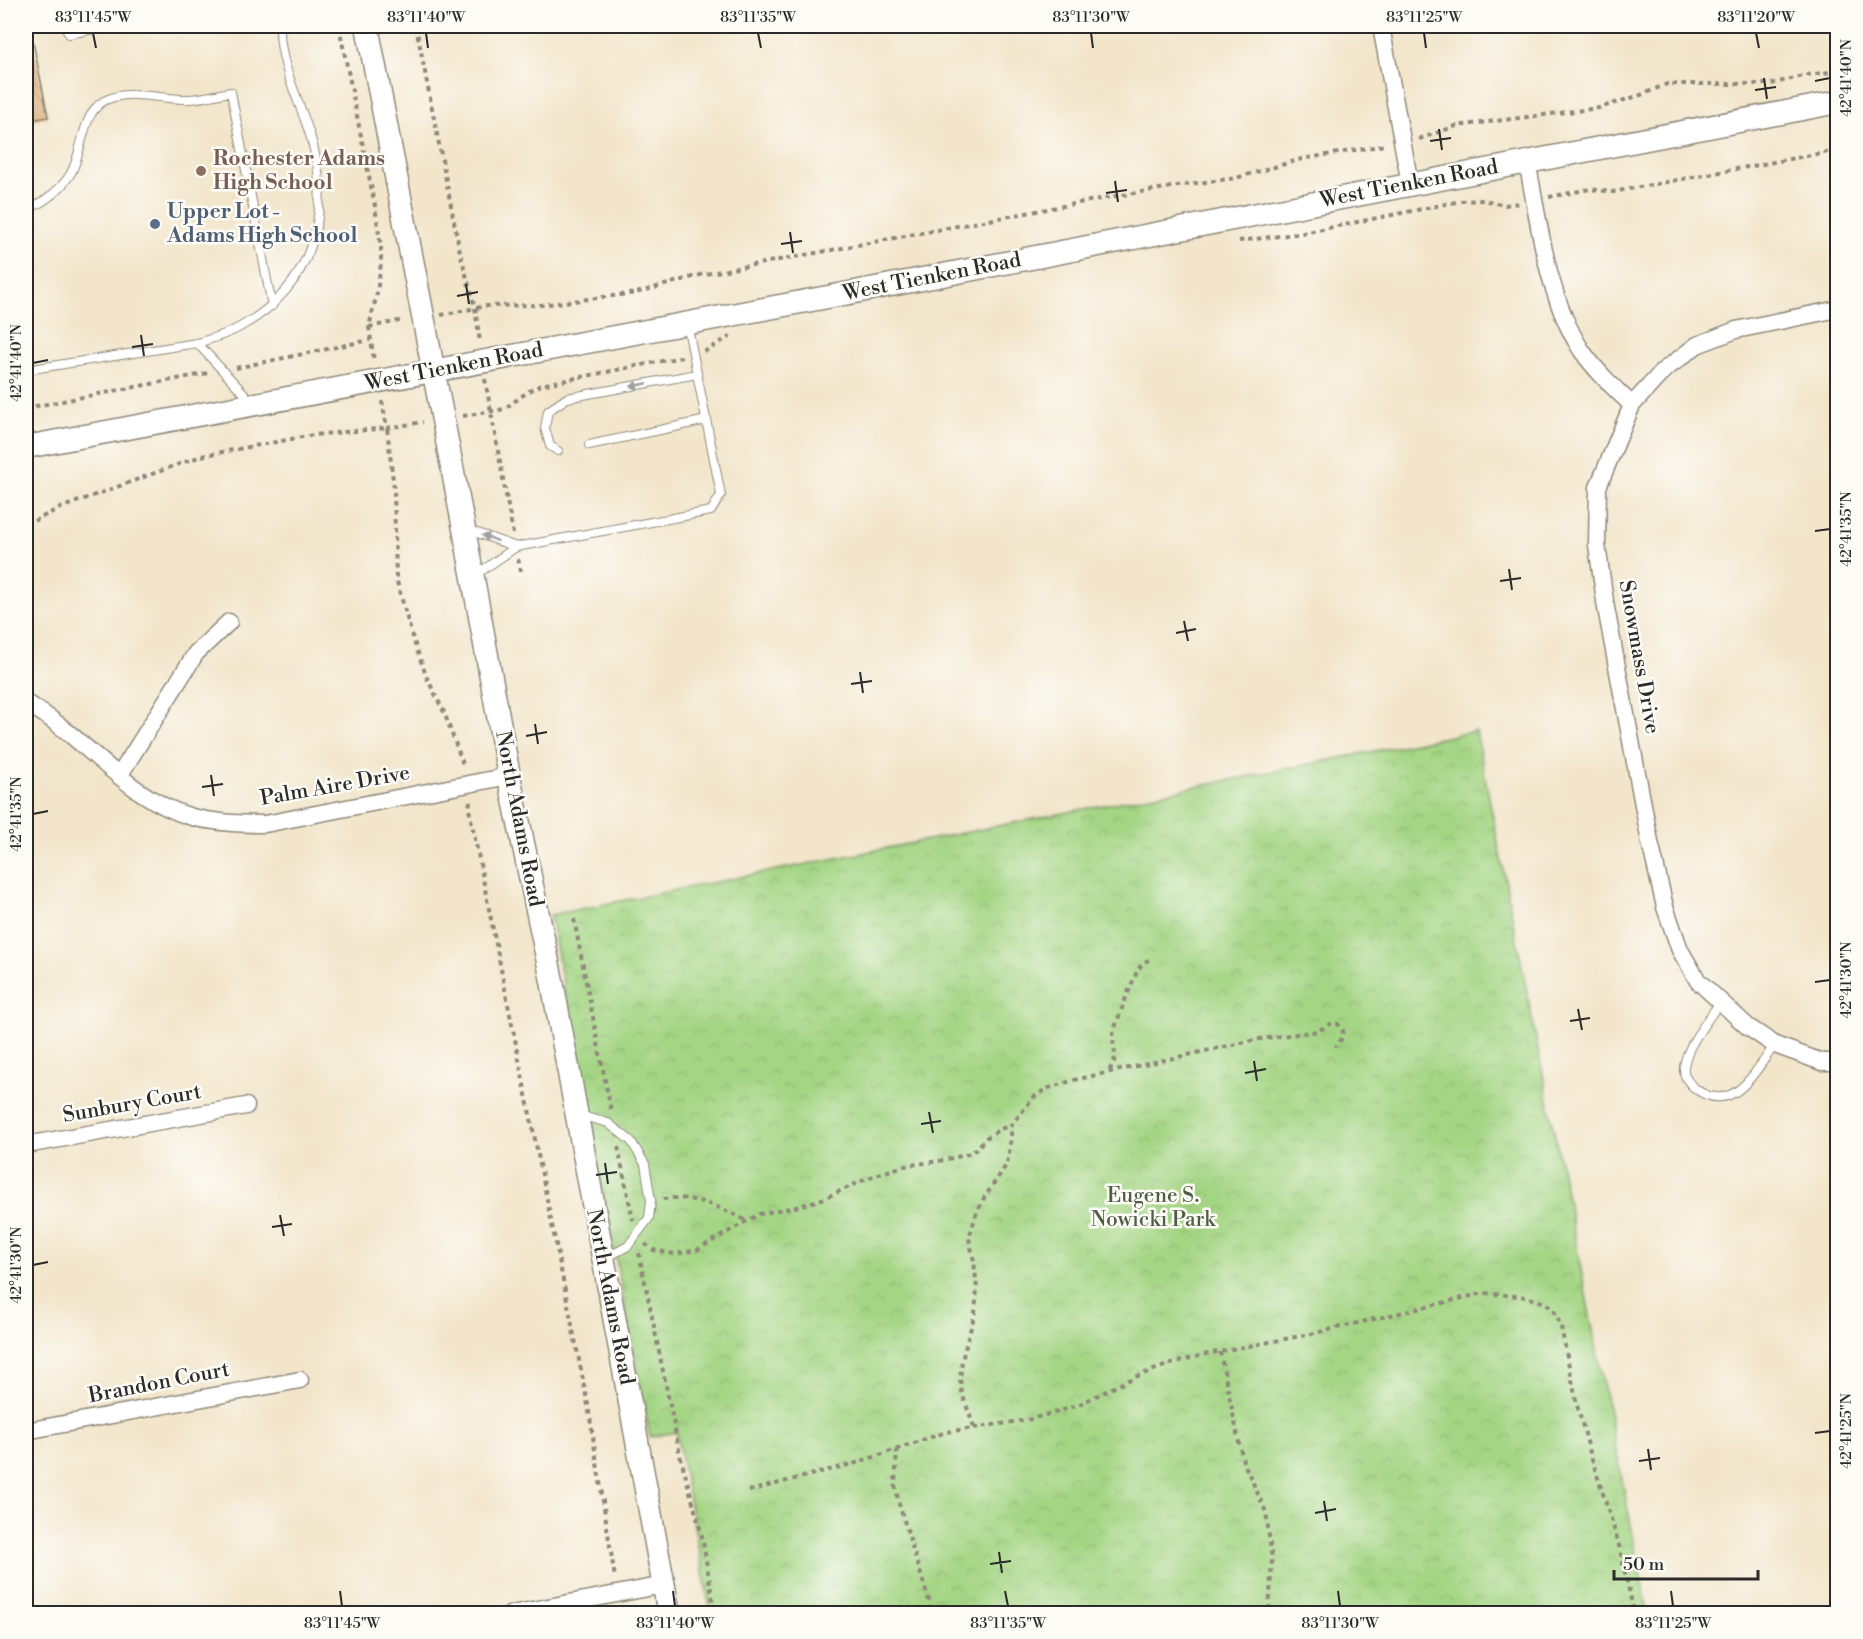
<svg xmlns="http://www.w3.org/2000/svg" width="1863" height="1639" font-family="'Libre Bodoni',serif">
  <style>
    .park { fill: url(#park-crowns); stroke: #688058; stroke-width: 1.5 }
    .building { fill: url(#building-back-hatch) }
    .lines { fill: none; stroke-linecap: round; stroke-linejoin: round }
    .lane-casing { stroke: #8e887a; stroke-width: 10 }
    .street-casing { stroke: #8e887a; stroke-width: 19 }
    .secondary-casing { stroke: #8e887a; stroke-width: 25 }
    .path { stroke: #8e887a; stroke-width: 4; stroke-dasharray: 4.5 4.5; stroke-linecap: butt }
    .lane { stroke: #fff; stroke-width: 8 }
    .street { stroke: #fff; stroke-width: 16 }
    .secondary { stroke: #fff; stroke-width: 22 }
    .oneway { fill: #a0a0a0 }
    .ticks { fill: none; stroke: #2b2b2b; stroke-width: 2 }
    .education-dot { fill: #8d6e63; stroke: #fdfcf7; stroke-width: 2 }
    .service-dot { fill: #5c6f8a; stroke: #fdfcf7; stroke-width: 2 }
    .labels { text-anchor: middle; dominant-baseline: central; stroke-width: 5; stroke-linejoin: round; paint-order: stroke }
    .education-label { font-size: 21px; font-weight: bold; fill: #785e54; stroke: #fdfcf7; text-anchor: start }
    .street-label { font-size: 21px; fill: #2b2b2b; stroke: #fdfcf7 }
    .service-label { font-size: 21px; font-weight: bold; fill: #4e5e75; stroke: #fdfcf7; text-anchor: start }
    .park-label { font-size: 21px; fill: #4f5e46; stroke: #fdfcf7 }
    .neatline { fill: none; stroke: #2b2b2b; stroke-width: 2 }
    .ticks-label { font-size: 15px; text-anchor: middle; fill: #2b2b2b }
  </style>
  <defs>
    <pattern id="park-crowns" width="20" height="18" patternUnits="userSpaceOnUse" patternTransform="scale(1.5)"><rect width="20" height="18" fill="#a4d584"/><path d="M2 6a3 3 0 1 1 6 0M12 15a3 3 0 1 1 6 0" fill="none" stroke="#8db772"/></pattern>
    <pattern id="building-back-hatch" width="6" height="6" patternUnits="userSpaceOnUse" patternTransform="scale(1.5)"><rect width="6" height="6" fill="#d9a76a"/><path d="M-1 5l2 2M0 0l6 6M5-1l2 2" fill="none" stroke="#b08857"/></pattern>
  </defs>
  <rect width="100%" height="100%" fill="#fdfcf7"/>
  <filter id="ink" filterUnits="userSpaceOnUse"><feTurbulence type="fractalNoise" baseFrequency=".0167" numOctaves="2"/><feDisplacementMap in="SourceGraphic" scale="12" xChannelSelector="R" yChannelSelector="G"/><feConvolveMatrix kernelMatrix="1 2 1 2 8 2 1 2 1" color-interpolation-filters="sRGB"/></filter>
  <filter id="wash" filterUnits="userSpaceOnUse"><feTurbulence type="fractalNoise" baseFrequency=".008" numOctaves="4" result="noise"/><feDisplacementMap in="SourceGraphic" scale="24" xChannelSelector="R" yChannelSelector="G"/><feGaussianBlur stdDeviation="1.35" result="paint"/><feColorMatrix in="noise" values="0 0 0 0 0 0 0 0 0 0 0 0 0 0 0 0 0 1.4 0 .05"/><feComposite in="paint" operator="in"/></filter>
  <g filter="url(#wash)">
    <rect width="100%" height="100%" fill="#f2e5ca"/>
    <!-- park -->
    <path class="park" d="M 1476,731 L 1648,1613 L 711,1613 L 676,1432 L 650,1437 L 550,915 Z"/>
    <g id="blocks">
      <!-- building -->
      <path class="building" d="M 26,41 L 33,41 L 48,117 L 26,121 Z"/>
    </g>
  </g>
  <g filter="url(#ink)">
    <use href="#blocks" fill-opacity="0" stroke="#8e887a" stroke-width="1.5"/>
    <g class="lines">
      <!-- lane casing -->
      <g class="lane-casing">
        <g id="lane">
          <path d="M 65,26 L 69,34 L 109,26"/>
          <path d="M 26,210 C 45,202 60,191 71,173 C 84,150 81,106 111,98 C 136,90 164,100 190,99 C 204,98 218,94 231,92 L 272,306"/>
          <path d="M 197,343 L 252,402"/>
          <path d="M 26,370 L 197,343 C 211,339 226,335 240,327 C 313,287 334,212 310,135 C 299,99 279,64 280,26"/>
          <path d="M 589,445 L 707,420"/>
          <path d="M 558,451 L 550,446 L 545,428 L 548,411 L 567,398 L 697,374"/>
          <path d="M 466,529 L 516,547"/>
          <path d="M 474,576 L 516,547 L 711,511 L 721,495 L 687,323"/>
          <path d="M 1720,1002 C 1709,1019 1686,1046 1684,1067 C 1683,1076 1689,1084 1697,1090 C 1735,1115 1755,1070 1775,1045"/>
          <path d="M 579,1115 L 608,1123 L 631,1141 L 645,1164 L 651,1201 L 649,1218 L 628,1246 L 604,1259"/>
        </g>
      </g>
      <!-- street casing -->
      <g class="street-casing">
        <g id="street">
          <path d="M 1381,26 L 1410,184"/>
          <path d="M 1527,161 C 1539,222 1547,298 1582,351 C 1596,371 1614,388 1632,405"/>
          <path d="M 1838,309 L 1736,330 L 1697,345 L 1663,371 L 1632,405 L 1598,487 L 1597,545 L 1606,608 L 1650,842 L 1665,907 L 1680,950 L 1698,981 L 1748,1027 L 1775,1045 L 1822,1062 L 1838,1062"/>
          <path d="M 26,703 C 84,735 125,798 192,817 C 216,823 240,824 265,824 L 509,776"/>
          <path d="M 119,776 L 196,653 L 229,622"/>
          <path d="M 26,1145 L 246,1106"/>
          <path d="M 26,1431 L 300,1380"/>
          <path d="M 511,1614 L 664,1585"/>
        </g>
      </g>
      <!-- secondary casing -->
      <g class="secondary-casing">
        <g id="secondary">
          <path d="M 367,26 L 464,529 L 509,776 L 552,981 L 669,1614"/>
          <path d="M 26,447 L 860,291 L 1838,102"/>
        </g>
      </g>
      <!-- path -->
      <g class="path">
        <path d="M 339,26 L 375,206 L 381,248 L 381,263 L 377,293 L 369,327 L 374,361"/>
        <path d="M 416,26 L 460,252 L 475,308 L 480,342"/>
        <path d="M 1419,139 L 1456,126 L 1599,108 L 1641,95 L 1667,84 L 1771,84 L 1807,75 L 1838,71"/>
        <path d="M 1549,197 L 1590,189 L 1613,192 L 1838,150"/>
        <path d="M 1239,241 L 1303,233 L 1461,201 L 1484,200 L 1505,205 L 1518,203"/>
        <path d="M 441,315 L 486,306 L 541,305 L 636,293 L 700,275 L 1105,198 L 1183,185 L 1236,178 L 1302,159 L 1385,145"/>
        <path d="M 369,327 L 404,320"/>
        <path d="M 704,352 L 731,336"/>
        <path d="M 236,368 L 370,340"/>
        <path d="M 485,379 L 513,534"/>
        <path d="M 382,401 L 387,428 L 423,422"/>
        <path d="M 26,408 L 208,373"/>
        <path d="M 463,416 L 504,409 L 529,391 L 541,385 L 682,357"/>
        <path d="M 26,525 L 60,508 L 201,456 L 313,435 L 387,428 L 394,489 L 396,578 L 412,636 L 427,678 L 444,712 L 464,767"/>
        <path d="M 518,559 L 521,571"/>
        <path d="M 470,801 L 469,809 L 588,1405 L 615,1578"/>
        <path d="M 574,919 L 611,1111"/>
        <path d="M 1109,1070 C 1120,1058 1112,1048 1113,1034 C 1114,1028 1136,970 1140,967 C 1143,963 1147,961 1151,958"/>
        <path d="M 618,1147 L 633,1220"/>
        <path d="M 663,1199 C 693,1194 721,1208 747,1221"/>
        <path d="M 645,1244 L 653,1250 L 675,1254 L 697,1250 L 759,1214 L 800,1206 L 825,1198 L 875,1175 L 904,1166 L 939,1161 L 965,1155 L 975,1150 L 986,1138 L 997,1131 L 1012,1124 L 1034,1097 L 1046,1089 L 1074,1080 L 1260,1039 L 1318,1031 L 1332,1023 L 1338,1024 L 1343,1030 L 1342,1038 L 1336,1047"/>
        <path d="M 639,1253 L 680,1455 L 702,1536 L 715,1614"/>
        <path d="M 1220,1352 L 1243,1461 L 1266,1512 L 1272,1559 L 1269,1614"/>
        <path d="M 974,1427 L 962,1393 L 960,1379 L 962,1360 L 975,1313 L 977,1289 L 974,1261 L 969,1238 L 976,1215 L 984,1198 L 1007,1164 L 1010,1147 L 1012,1125"/>
        <path d="M 897,1449 L 895,1485 L 899,1504 L 933,1614"/>
        <path d="M 749,1491 L 856,1463 L 946,1432 L 1027,1420 L 1057,1412 L 1080,1404 L 1135,1377 L 1167,1365 L 1202,1355 L 1311,1334 L 1484,1293 L 1527,1297 L 1547,1304 L 1556,1314 L 1561,1327 L 1577,1405 L 1591,1456 L 1618,1541 L 1633,1608 L 1632,1614"/>
      </g>
      <!-- lane -->
      <use href="#lane" class="lane"/>
      <!-- street -->
      <use href="#street" class="street"/>
      <!-- secondary -->
      <use href="#secondary" class="secondary"/>
    </g>
    <!-- one-way arrows -->
    <defs><path id="oneway-solid" d="M-6-.8H1V-3.2L6.5 0L1 3.2V.8H-6Z" transform="scale(1.5)"/></defs>
    <g class="oneway">
      <use href="#oneway-solid" transform="translate(639 385) rotate(169)"/>
      <use href="#oneway-solid" transform="translate(490 538) rotate(-160)"/>
    </g>
  </g>
  <!-- ticks -->
  <path class="ticks" d="M 93,33 L 96,48M 426,33 L 428,48M 758,33 L 761,48M 1091,33 L 1093,48M 1424,33 L 1426,48M 1756,33 L 1759,48M 1764,78 L 1767,99M 1815,81 L 1830,78M 1755,90 L 1776,87M 1439,129 L 1442,150M 1430,141 L 1451,138M 1115,181 L 1118,202M 1106,193 L 1127,190M 790,232 L 793,253M 781,244 L 802,241M 466,284 L 469,304M 457,296 L 478,292M 141,335 L 144,356M 132,347 L 153,344M 33,363 L 48,360M 1815,531 L 1830,529M 1509,569 L 1512,590M 1500,581 L 1521,578M 1184,621 L 1188,641M 1176,633 L 1196,629M 860,672 L 863,693M 851,684 L 872,681M 535,724 L 538,744M 526,736 L 547,732M 211,775 L 214,796M 202,787 L 223,784M 33,814 L 48,811M 1815,982 L 1830,980M 1578,1009 L 1582,1030M 1570,1021 L 1590,1018M 1254,1061 L 1257,1081M 1245,1073 L 1266,1069M 929,1112 L 933,1133M 921,1124 L 941,1121M 605,1163 L 608,1184M 596,1175 L 617,1172M 280,1215 L 284,1236M 272,1227 L 292,1224M 33,1265 L 48,1262M 1815,1433 L 1830,1431M 1648,1449 L 1651,1470M 1639,1461 L 1660,1458M 1324,1501 L 1327,1521M 1315,1513 L 1336,1509M 999,1552 L 1002,1573M 990,1564 L 1011,1561M 340,1591 L 342,1606M 673,1591 L 675,1606M 1005,1591 L 1008,1606M 1338,1591 L 1340,1606M 1671,1591 L 1673,1606"/>
  <!-- markers -->
  <circle class="education-dot" cx="201" cy="171" r="6"/>
  <circle class="service-dot" cx="155" cy="224" r="6"/>
  <g class="labels">
    <!-- education labels -->
    <g class="education-label">
      <text x="213" y="159">Rochester Adams<tspan x="213" dy="24">High School</tspan></text>
    </g>
    <!-- street labels -->
    <g class="street-label">
      <text transform="translate(1409 184) rotate(-11)">West Tienken Road</text>
      <text transform="translate(932 277) rotate(-11)">West Tienken Road</text>
      <text transform="translate(454 367) rotate(-11)">West Tienken Road</text>
      <text transform="translate(1639 657) rotate(80)">Snowmass Drive</text>
      <text transform="translate(335 786) rotate(-10)">Palm Aire Drive</text>
      <text transform="translate(519 819) rotate(79)">North Adams Road</text>
      <text transform="translate(132 1104) rotate(-10)">Sunbury Court</text>
      <text transform="translate(610 1297) rotate(79)">North Adams Road</text>
      <text transform="translate(159 1383) rotate(-11)">Brandon Court</text>
    </g>
    <!-- service labels -->
    <g class="service-label">
      <text x="167" y="212">Upper Lot -<tspan x="167" dy="24">Adams High School</tspan></text>
    </g>
    <!-- park labels -->
    <g class="park-label">
      <text x="1153" y="1196">Eugene S.<tspan x="1153" dy="24">Nowicki Park</tspan></text>
    </g>
  </g>
  <!-- margin -->
  <rect width="1863" height="1639" fill="none" stroke="#fdfcf7" stroke-width="66"/>
  <!-- scale -->
  <path d="M1614 1570v9h144v-9" fill="none" stroke="#2b2b2b" stroke-width="3"/>
  <text x="1623" y="1570" font-size="18" fill="#2b2b2b" stroke="#fdfcf7" stroke-width="4.5" paint-order="stroke">50 m</text>
  <rect x="33" y="33" width="1797" height="1573" class="neatline"/>
  <g class="ticks-label">
    <text x="93" y="22">83°11'45"W</text>
    <text x="426" y="22">83°11'40"W</text>
    <text x="758" y="22">83°11'35"W</text>
    <text x="1091" y="22">83°11'30"W</text>
    <text x="1424" y="22">83°11'25"W</text>
    <text x="1756" y="22">83°11'20"W</text>
    <text transform="translate(1846 78) rotate(-90)" y="5">42°41'40"N</text>
    <text transform="translate(16 363) rotate(-90)" y="5">42°41'40"N</text>
    <text transform="translate(1846 529) rotate(-90)" y="5">42°41'35"N</text>
    <text transform="translate(16 814) rotate(-90)" y="5">42°41'35"N</text>
    <text transform="translate(1846 980) rotate(-90)" y="5">42°41'30"N</text>
    <text transform="translate(16 1265) rotate(-90)" y="5">42°41'30"N</text>
    <text transform="translate(1846 1431) rotate(-90)" y="5">42°41'25"N</text>
    <text x="342" y="1628">83°11'45"W</text>
    <text x="675" y="1628">83°11'40"W</text>
    <text x="1008" y="1628">83°11'35"W</text>
    <text x="1340" y="1628">83°11'30"W</text>
    <text x="1673" y="1628">83°11'25"W</text>
  </g>
</svg>
